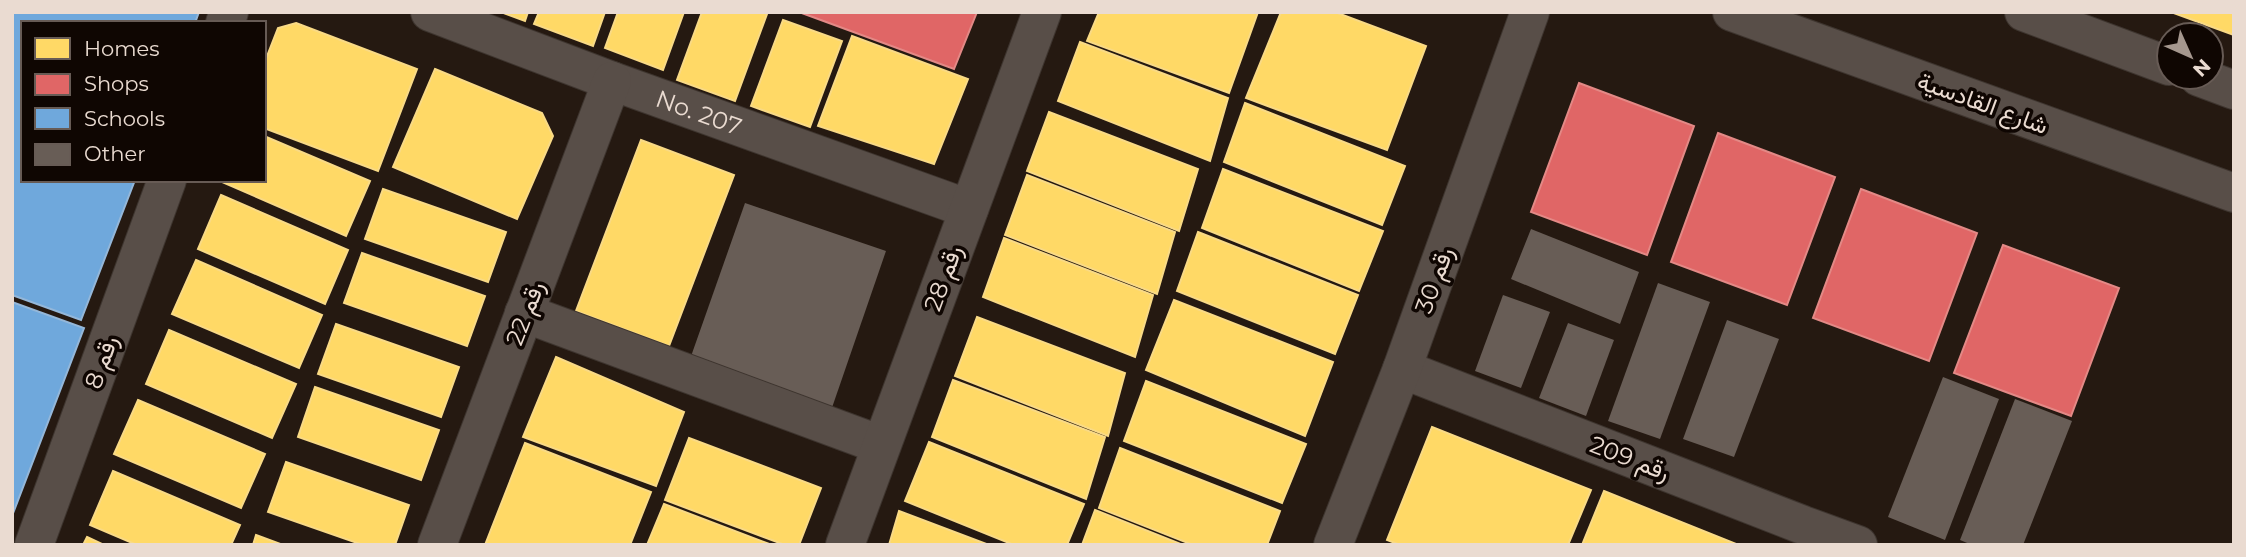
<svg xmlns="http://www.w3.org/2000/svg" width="2246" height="557" font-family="Montserrat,Vazirmatn,sans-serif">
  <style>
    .homes { fill: #ffd966; stroke: #f9da86; stroke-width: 2 }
    .shops { fill: #e06666; stroke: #e38986; stroke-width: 2 }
    .schools { fill: #6fa8dc; stroke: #94b7d9; stroke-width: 2 }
    .building { fill: #685d56 }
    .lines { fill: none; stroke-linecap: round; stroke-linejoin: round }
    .minor-casing { stroke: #3e352f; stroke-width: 40 }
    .minor { stroke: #584e48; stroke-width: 38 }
    .labels { text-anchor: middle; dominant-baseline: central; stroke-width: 7; stroke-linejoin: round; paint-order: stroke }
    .street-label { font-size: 24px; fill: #eadbd1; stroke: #0f0602 }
  </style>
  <rect width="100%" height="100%" fill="#251911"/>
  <!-- homes -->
  <g class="homes">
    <path d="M 501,12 L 528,12 L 525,21 Z"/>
    <path d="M 539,12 L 605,12 L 593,46 L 534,24 Z"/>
    <path d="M 618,12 L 684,12 L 663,70 L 605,48 Z"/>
    <path d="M 702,12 L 762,12 L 767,14 L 735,101 L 677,80 Z"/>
    <path d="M 1099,12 L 1258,12 L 1229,93 L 1087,41 Z"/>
    <path d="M 1281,12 L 1335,12 L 1426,46 L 1387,150 L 1246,98 Z"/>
    <path d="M 2171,12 L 2234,12 L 2234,35 Z"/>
    <path d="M 783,20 L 842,41 L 810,127 L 751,106 Z"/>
    <path d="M 296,23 L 417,69 L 378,171 L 264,128 L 264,64 L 278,28 Z"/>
    <path d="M 852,36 L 968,79 L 934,164 L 818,126 Z"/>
    <path d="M 1080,42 L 1228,98 L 1210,161 L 1058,101 Z"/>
    <path d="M 435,69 L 542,113 L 553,136 L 517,219 L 393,167 Z"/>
    <path d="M 1245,103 L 1405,166 L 1382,225 L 1224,162 Z"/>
    <path d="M 1049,112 L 1198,169 L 1179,231 L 1027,171 Z"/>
    <path d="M 264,136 L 370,181 L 346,236 L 220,181 L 264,180 Z"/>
    <path d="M 641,140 L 734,175 L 669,346 L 576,311 Z"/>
    <path d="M 1223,169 L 1383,231 L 1359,291 L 1202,228 Z"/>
    <path d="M 1027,175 L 1175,232 L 1157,294 L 1005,235 Z"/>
    <path d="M 383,189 L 506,232 L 488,282 L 365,239 Z"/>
    <path d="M 221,195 L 348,250 L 325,304 L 198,249 Z"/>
    <path d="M 1198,232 L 1358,295 L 1335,354 L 1177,291 Z"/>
    <path d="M 1004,238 L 1153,295 L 1135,357 L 983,297 Z"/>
    <path d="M 362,253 L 485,296 L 467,346 L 344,303 Z"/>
    <path d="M 196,260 L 322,315 L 299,368 L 172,314 Z"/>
    <path d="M 1174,300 L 1333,362 L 1305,436 L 1146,370 Z"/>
    <path d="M 977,317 L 1125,373 L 1108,436 L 955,376 Z"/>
    <path d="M 336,324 L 459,367 L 441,417 L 318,374 Z"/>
    <path d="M 169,330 L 296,384 L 272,438 L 146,384 Z"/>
    <path d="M 556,357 L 684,412 L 656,486 L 523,437 Z"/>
    <path d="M 953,380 L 1105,437 L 1086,499 L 932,437 Z"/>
    <path d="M 1146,381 L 1306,444 L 1282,503 L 1124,441 Z"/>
    <path d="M 315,387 L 439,430 L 421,480 L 298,437 Z"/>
    <path d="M 138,400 L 265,454 L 241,508 L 114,454 Z"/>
    <path d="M 1432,427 L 1591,490 L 1568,545 L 1400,545 L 1387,540 Z"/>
    <path d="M 689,438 L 821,488 L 799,545 L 785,545 L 665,500 Z"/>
    <path d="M 929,442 L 1084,504 L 1067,545 L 1014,545 L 905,501 Z"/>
    <path d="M 525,443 L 651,492 L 630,545 L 485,545 Z"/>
    <path d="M 1120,448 L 1280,511 L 1267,545 L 1193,545 L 1099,508 Z"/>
    <path d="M 286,462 L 409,505 L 395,545 L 363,545 L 268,512 Z"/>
    <path d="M 113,471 L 240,525 L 231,545 L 137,545 L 90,525 Z"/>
    <path d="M 1604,491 L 1736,544 L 1736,545 L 1582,545 Z"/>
    <path d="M 664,504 L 772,545 L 647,545 Z"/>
    <path d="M 1095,510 L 1183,545 L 1082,545 Z"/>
    <path d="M 899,511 L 989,545 L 889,545 Z"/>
    <path d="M 256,535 L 283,545 L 253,545 Z"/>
    <path d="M 87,537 L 104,545 L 83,545 Z"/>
  </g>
  <!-- shops -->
  <g class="shops">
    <path d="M 799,12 L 977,12 L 954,69 Z"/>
    <path d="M 1579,83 L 1694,126 L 1647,255 L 1531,212 Z"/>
    <path d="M 1718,133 L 1835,177 L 1787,305 L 1671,262 Z"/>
    <path d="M 1861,189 L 1977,233 L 1929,361 L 1813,318 Z"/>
    <path d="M 2003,245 L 2119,288 L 2071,416 L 1954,373 Z"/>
  </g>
  <!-- schools -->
  <g class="schools">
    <path d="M 12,12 L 199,12 L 195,23 L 23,23 L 23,180 L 135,180 L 81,320 L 12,295 Z"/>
    <path d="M 12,302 L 84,328 L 12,516 Z"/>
  </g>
  <!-- building -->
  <g class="building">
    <path d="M 745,203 L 886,251 L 825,428 L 683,379 Z"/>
    <path d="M 1531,229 L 1639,272 L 1620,324 L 1511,279 Z"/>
    <path d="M 1658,283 L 1710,302 L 1660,439 L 1608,421 Z"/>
    <path d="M 1503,295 L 1550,312 L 1521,388 L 1475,371 Z"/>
    <path d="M 1727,320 L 1779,339 L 1734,457 L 1683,439 Z"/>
    <path d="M 1568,323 L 1614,340 L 1586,416 L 1539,398 Z"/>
    <path d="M 1943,377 L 1999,399 L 1945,540 L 1888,517 Z"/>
    <path d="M 2015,399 L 2072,421 L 2023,545 L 1972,545 L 1960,540 Z"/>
  </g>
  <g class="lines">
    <!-- minor casing -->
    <g class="minor-casing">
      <g id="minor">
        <path id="s1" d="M 430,12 L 612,81 L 969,209"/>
        <path d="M 1732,12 L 2234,193"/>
        <path d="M 2024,12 L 2169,66"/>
        <path d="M 225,23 L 229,12"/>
        <path d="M 2199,77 L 2234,90"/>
        <path d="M 524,313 L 881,445"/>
        <path d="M 1402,369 L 1803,525 L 1858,545"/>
        <path d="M 34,545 L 167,180"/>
        <path d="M 437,545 L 612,81"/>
        <path d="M 845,545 L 1042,12"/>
        <path d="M 1333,545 L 1402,369 L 1530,12"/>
      </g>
    </g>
    <!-- minor -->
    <use href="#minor" class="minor"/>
  </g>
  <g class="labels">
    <!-- street labels -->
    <g class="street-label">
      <text transform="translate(1983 103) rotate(20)">شارع القادسية</text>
      <text stroke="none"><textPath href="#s1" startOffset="287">No. 207</textPath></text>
      <text transform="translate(943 278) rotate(-70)">رقم 28</text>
      <text transform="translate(1434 280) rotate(-70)">رقم 30</text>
      <text transform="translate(525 313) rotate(-69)">رقم 22</text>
      <text transform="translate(101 362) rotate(-70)">رقم 8</text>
      <text transform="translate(1630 458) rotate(21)">رقم 209</text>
    </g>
  </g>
  <!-- border -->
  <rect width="2246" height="557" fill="none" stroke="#eadbd1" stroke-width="28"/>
  <!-- legend -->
  <rect x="21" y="21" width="245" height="161" fill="#0f0602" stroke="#675b55" stroke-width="2"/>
  <rect x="35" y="38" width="35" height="21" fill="#ffd966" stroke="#675b55" stroke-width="2"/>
  <text x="84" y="56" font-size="21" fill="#eadbd1">Homes</text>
  <rect x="35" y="74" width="35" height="21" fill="#e06666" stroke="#675b55" stroke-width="2"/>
  <text x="84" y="91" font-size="21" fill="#eadbd1">Shops</text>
  <rect x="35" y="108" width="35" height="21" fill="#6fa8dc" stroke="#675b55" stroke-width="2"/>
  <text x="84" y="126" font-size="21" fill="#eadbd1">Schools</text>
  <rect x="35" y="144" width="35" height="21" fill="#685d56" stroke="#675b55" stroke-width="2"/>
  <text x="84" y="161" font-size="21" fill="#eadbd1">Other</text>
  <!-- north arrow -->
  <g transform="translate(2190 56) rotate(135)"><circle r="33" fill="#0f0602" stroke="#675b55" stroke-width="2"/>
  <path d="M0-5L12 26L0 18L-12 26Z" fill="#a5978e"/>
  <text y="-10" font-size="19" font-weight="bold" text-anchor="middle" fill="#eadbd1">N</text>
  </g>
</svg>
